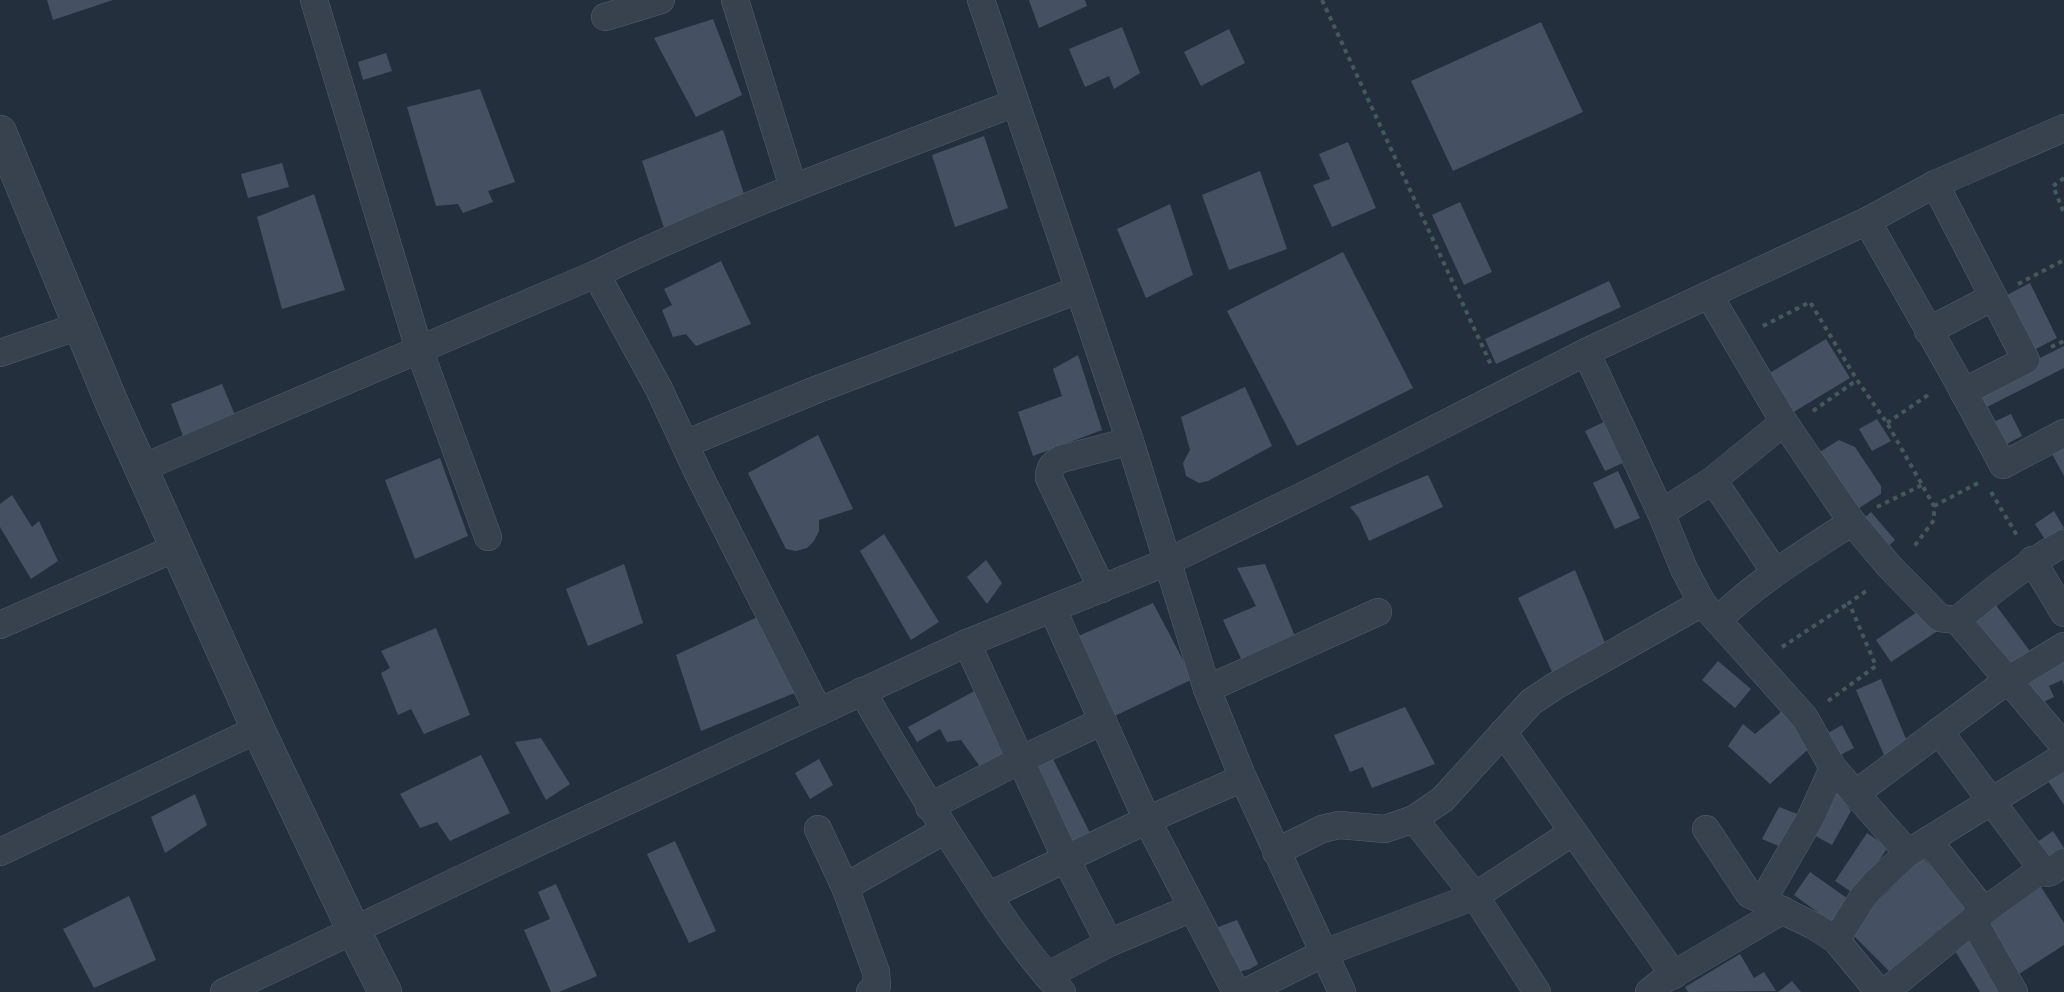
<svg xmlns="http://www.w3.org/2000/svg" width="2064" height="992" font-family="'Sofia Sans Condensed',sans-serif">
  <style>
    .building { fill: #455162 }
    .lines { fill: none; stroke-linecap: round; stroke-linejoin: round }
    .minor-casing { stroke: #565f6c; stroke-width: 28 }
    .tertiary-casing { stroke: #565f6c; stroke-width: 34 }
    .path { stroke: #44595c; stroke-width: 4; stroke-dasharray: 4.5 4.5; stroke-linecap: butt }
    .minor { stroke: #38414e; stroke-width: 27 }
    .tertiary { stroke: #38414e; stroke-width: 33 }
  </style>
  <rect width="100%" height="100%" fill="#242f3e"/>
  <!-- building -->
  <g class="building">
    <path d="M 47,0 L 113,0 L 53,20 Z"/>
    <path d="M 1029,0 L 1085,0 L 1087,6 L 1039,28 Z"/>
    <path d="M 713,19 L 742,95 L 696,117 L 654,38 Z"/>
    <path d="M 1541,22 L 1583,112 L 1453,171 L 1411,81 Z"/>
    <path d="M 1122,27 L 1140,73 L 1114,89 L 1109,76 L 1085,87 L 1069,49 Z"/>
    <path d="M 1229,29 L 1245,63 L 1201,86 L 1184,52 Z"/>
    <path d="M 386,53 L 392,71 L 363,80 L 358,62 Z"/>
    <path d="M 480,89 L 515,182 L 488,191 L 493,202 L 463,213 L 458,204 L 436,206 L 407,107 Z"/>
    <path d="M 723,130 L 744,194 L 666,234 L 642,161 Z"/>
    <path d="M 984,136 L 1008,208 L 955,227 L 932,155 Z"/>
    <path d="M 1348,142 L 1376,208 L 1332,227 L 1313,185 L 1330,179 L 1319,154 Z"/>
    <path d="M 282,163 L 289,187 L 248,198 L 241,174 Z"/>
    <path d="M 1260,171 L 1287,249 L 1229,270 L 1202,195 Z"/>
    <path d="M 314,194 L 345,290 L 282,309 L 257,217 Z"/>
    <path d="M 1460,202 L 1492,272 L 1464,285 L 1432,215 Z"/>
    <path d="M 1170,204 L 1193,275 L 1146,298 L 1117,229 Z"/>
    <path d="M 1343,252 L 1413,388 L 1297,446 L 1227,311 Z"/>
    <path d="M 721,261 L 751,324 L 696,346 L 686,334 L 673,337 L 662,310 L 672,305 L 664,289 Z"/>
    <path d="M 1609,281 L 1621,307 L 1496,364 L 1485,339 Z"/>
    <path d="M 2030,283 L 2057,338 L 2028,353 L 2001,298 Z"/>
    <path d="M 1826,339 L 1850,378 L 1787,416 L 1763,377 Z"/>
    <path d="M 2064,346 L 2064,368 L 1981,410 L 1972,392 Z"/>
    <path d="M 1078,355 L 1102,430 L 1033,456 L 1018,412 L 1062,396 L 1053,369 Z"/>
    <path d="M 222,384 L 235,415 L 183,436 L 171,404 Z"/>
    <path d="M 1245,387 L 1272,446 L 1208,481 L 1199,483 L 1186,476 L 1183,463 L 1190,450 L 1181,417 Z"/>
    <path d="M 2011,414 L 2022,436 L 2001,447 L 1989,424 Z"/>
    <path d="M 1877,419 L 1891,441 L 1872,451 L 1859,429 Z"/>
    <path d="M 1608,420 L 1627,461 L 1605,471 L 1585,431 Z"/>
    <path d="M 818,435 L 853,509 L 819,520 L 819,531 L 814,541 L 807,548 L 796,551 L 786,549 L 748,473 Z"/>
    <path d="M 1839,440 L 1855,447 L 1881,486 L 1881,494 L 1853,512 L 1815,455 Z"/>
    <path d="M 2064,445 L 2064,476 L 2051,452 Z"/>
    <path d="M 440,458 L 468,536 L 415,559 L 385,480 Z"/>
    <path d="M 1618,471 L 1640,518 L 1615,529 L 1593,483 Z"/>
    <path d="M 1428,475 L 1443,507 L 1369,541 L 1359,518 L 1350,507 Z"/>
    <path d="M 12,495 L 32,527 L 39,521 L 58,561 L 31,579 L 0,527 L 0,504 Z"/>
    <path d="M 2054,511 L 2064,528 L 2046,541 L 2035,524 Z"/>
    <path d="M 1871,512 L 1895,540 L 1882,552 L 1858,524 Z"/>
    <path d="M 884,534 L 939,622 L 911,640 L 860,551 Z"/>
    <path d="M 986,560 L 1002,583 L 987,604 L 967,577 Z"/>
    <path d="M 624,564 L 643,623 L 588,646 L 566,589 Z"/>
    <path d="M 1265,564 L 1297,641 L 1244,665 L 1223,620 L 1256,606 L 1237,568 Z"/>
    <path d="M 1575,570 L 1608,650 L 1553,674 L 1518,598 Z"/>
    <path d="M 1153,603 L 1193,679 L 1106,720 L 1074,638 Z"/>
    <path d="M 1995,604 L 2032,654 L 2011,669 L 1974,619 Z"/>
    <path d="M 1923,608 L 1939,630 L 1891,662 L 1876,640 Z"/>
    <path d="M 764,614 L 797,692 L 701,731 L 676,655 Z"/>
    <path d="M 436,628 L 470,715 L 424,734 L 411,709 L 398,715 L 381,673 L 390,668 L 381,651 Z"/>
    <path d="M 2064,653 L 2064,685 L 2062,680 L 2049,686 L 2054,697 L 2039,704 L 2024,673 Z"/>
    <path d="M 1718,661 L 1751,689 L 1735,708 L 1702,680 Z"/>
    <path d="M 1881,679 L 1911,751 L 1887,762 L 1856,690 Z"/>
    <path d="M 978,689 L 1017,757 L 983,771 L 961,740 L 947,742 L 940,729 L 917,742 L 908,727 Z"/>
    <path d="M 1405,707 L 1435,764 L 1372,788 L 1363,767 L 1350,772 L 1334,735 Z"/>
    <path d="M 1787,707 L 1815,743 L 1770,784 L 1728,746 L 1743,724 L 1755,734 Z"/>
    <path d="M 1842,725 L 1854,748 L 1834,758 L 1823,736 Z"/>
    <path d="M 541,738 L 570,784 L 546,800 L 515,742 Z"/>
    <path d="M 481,755 L 510,813 L 450,841 L 437,822 L 420,828 L 400,794 Z"/>
    <path d="M 1051,755 L 1093,839 L 1065,851 L 1029,769 Z"/>
    <path d="M 819,759 L 833,785 L 810,799 L 795,773 Z"/>
    <path d="M 2064,766 L 2064,805 L 2046,778 Z"/>
    <path d="M 1835,789 L 1851,811 L 1832,845 L 1810,833 Z"/>
    <path d="M 195,794 L 207,825 L 165,853 L 151,817 Z"/>
    <path d="M 1779,807 L 1808,818 L 1790,851 L 1762,839 Z"/>
    <path d="M 2053,831 L 2064,848 L 2048,859 L 2036,843 Z"/>
    <path d="M 1867,833 L 1888,847 L 1856,895 L 1835,881 Z"/>
    <path d="M 675,841 L 716,931 L 689,943 L 647,854 Z"/>
    <path d="M 1922,857 L 1973,909 L 1945,937 L 1938,930 L 1893,975 L 1848,930 Z"/>
    <path d="M 1810,872 L 1851,901 L 1834,924 L 1794,895 Z"/>
    <path d="M 2036,879 L 2064,923 L 2064,945 L 2019,974 L 1981,914 Z"/>
    <path d="M 556,884 L 597,976 L 559,992 L 551,992 L 524,930 L 550,919 L 538,892 Z"/>
    <path d="M 129,896 L 156,960 L 94,988 L 63,929 Z"/>
    <path d="M 1237,920 L 1258,964 L 1250,969 L 1234,973 L 1213,929 Z"/>
    <path d="M 1971,935 L 2006,992 L 1980,992 L 1952,946 Z"/>
    <path d="M 1740,954 L 1754,978 L 1764,972 L 1776,991 L 1688,992 L 1685,987 Z"/>
    <path d="M 1792,981 L 1801,992 L 1778,992 Z"/>
  </g>
  <g class="lines">
    <!-- minor casing -->
    <g class="minor-casing">
      <g id="minor">
        <path d="M 314,0 L 419,349 L 488,537"/>
        <path d="M 735,0 L 793,187"/>
        <path d="M 981,0 L 1130,441 L 1207,689 L 1243,778 L 1342,992"/>
        <path d="M 605,17 L 661,0"/>
        <path d="M 1935,184 L 2026,360 L 1963,392"/>
        <path d="M 1867,221 L 1955,376 L 2003,465 L 2064,433"/>
        <path d="M 596,274 L 659,389 L 699,475 L 819,712"/>
        <path d="M 1928,331 L 1993,297"/>
        <path d="M 1586,352 L 1661,513 L 1684,569 L 1702,603 L 1805,718 L 1833,768 L 1908,853"/>
        <path d="M 0,353 L 79,326"/>
        <path d="M 1784,422 L 1852,522 L 1889,566 L 1940,618 L 1957,620 C 1992,591 2024,565 2064,543"/>
        <path d="M 685,444 L 813,391 L 1078,290"/>
        <path d="M 142,468 L 596,274 C 732,208 874,157 1015,103"/>
        <path d="M 1713,480 L 1775,572"/>
        <path d="M 1661,513 L 1713,480 L 1784,422 L 1709,295"/>
        <path d="M 2032,560 L 2064,613"/>
        <path d="M 1102,589 L 1049,478 C 1049,468 1052,464 1061,459 L 1130,441"/>
        <path d="M 1053,610 L 1147,820 L 1236,992"/>
        <path d="M 1718,620 C 1758,581 1806,552 1852,522"/>
        <path d="M 0,625 L 178,547"/>
        <path d="M 967,643 L 1066,859 L 1109,943"/>
        <path d="M 2064,646 L 2008,680 L 2064,746"/>
        <path d="M 1207,689 L 1378,612"/>
        <path d="M 862,691 C 897,752 933,812 972,871 C 999,914 1027,955 1062,992"/>
        <path d="M 1939,731 L 2042,869 L 2047,873 L 2051,872 L 2064,862"/>
        <path d="M 1503,732 L 1674,975"/>
        <path d="M 1855,794 L 2008,680 L 1957,620"/>
        <path d="M 929,807 L 1020,760 L 1103,721"/>
        <path d="M 1414,819 L 1475,896 L 1537,992"/>
        <path d="M 818,829 L 845,887 L 876,972 L 877,986 L 870,992"/>
        <path d="M 1706,829 L 1749,894 L 1814,926 L 1836,940 L 1879,992"/>
        <path d="M 1928,840 L 1984,911"/>
        <path d="M 0,852 L 258,729"/>
        <path d="M 1276,852 L 1322,829 L 1339,825 L 1385,829 L 1414,819 L 1443,799 L 1531,702 L 1555,686 L 1702,603"/>
        <path d="M 845,887 L 945,830"/>
        <path d="M 988,896 L 1147,820 L 1243,778"/>
        <path d="M 1763,900 L 1811,817 L 1833,768"/>
        <path d="M 1973,920 L 2014,992"/>
        <path d="M 1836,940 L 1863,897 L 1875,883 L 1908,853 L 2064,756"/>
        <path d="M 1047,976 L 1109,943 L 1192,908"/>
        <path d="M 224,992 L 539,842 L 967,643 L 1167,562 L 1323,486 L 1586,352 L 1867,221 L 1935,184 L 2064,128"/>
        <path d="M 1246,992 L 1324,953 L 1475,896 L 1573,832"/>
        <path d="M 1649,992 L 1664,980 L 1783,910"/>
        <path d="M 1885,992 L 1984,911 L 2042,869"/>
      </g>
    </g>
    <!-- tertiary casing -->
    <g class="tertiary-casing">
      <path id="tertiary" d="M 0,132 L 111,401 L 258,729 L 353,929 L 385,992"/>
    </g>
    <!-- path -->
    <g class="path">
      <path d="M 1322,0 L 1492,367"/>
      <path d="M 2064,178 L 2053,186 L 2064,213"/>
      <path d="M 2018,284 L 2064,260"/>
      <path d="M 1763,326 L 1810,302 L 1857,380 L 1887,423 L 1934,506 L 1934,520 L 1913,548"/>
      <path d="M 2051,347 L 2064,341"/>
      <path d="M 1813,411 L 1857,380"/>
      <path d="M 1887,423 L 1931,393"/>
      <path d="M 1991,492 L 2018,537"/>
      <path d="M 1934,506 L 1980,482"/>
      <path d="M 1877,507 L 1922,485"/>
      <path d="M 1782,647 L 1849,603"/>
      <path d="M 1828,701 L 1876,666 L 1849,603 L 1869,589"/>
    </g>
    <!-- minor -->
    <use href="#minor" class="minor"/>
    <!-- tertiary -->
    <use href="#tertiary" class="tertiary"/>
  </g>
</svg>
